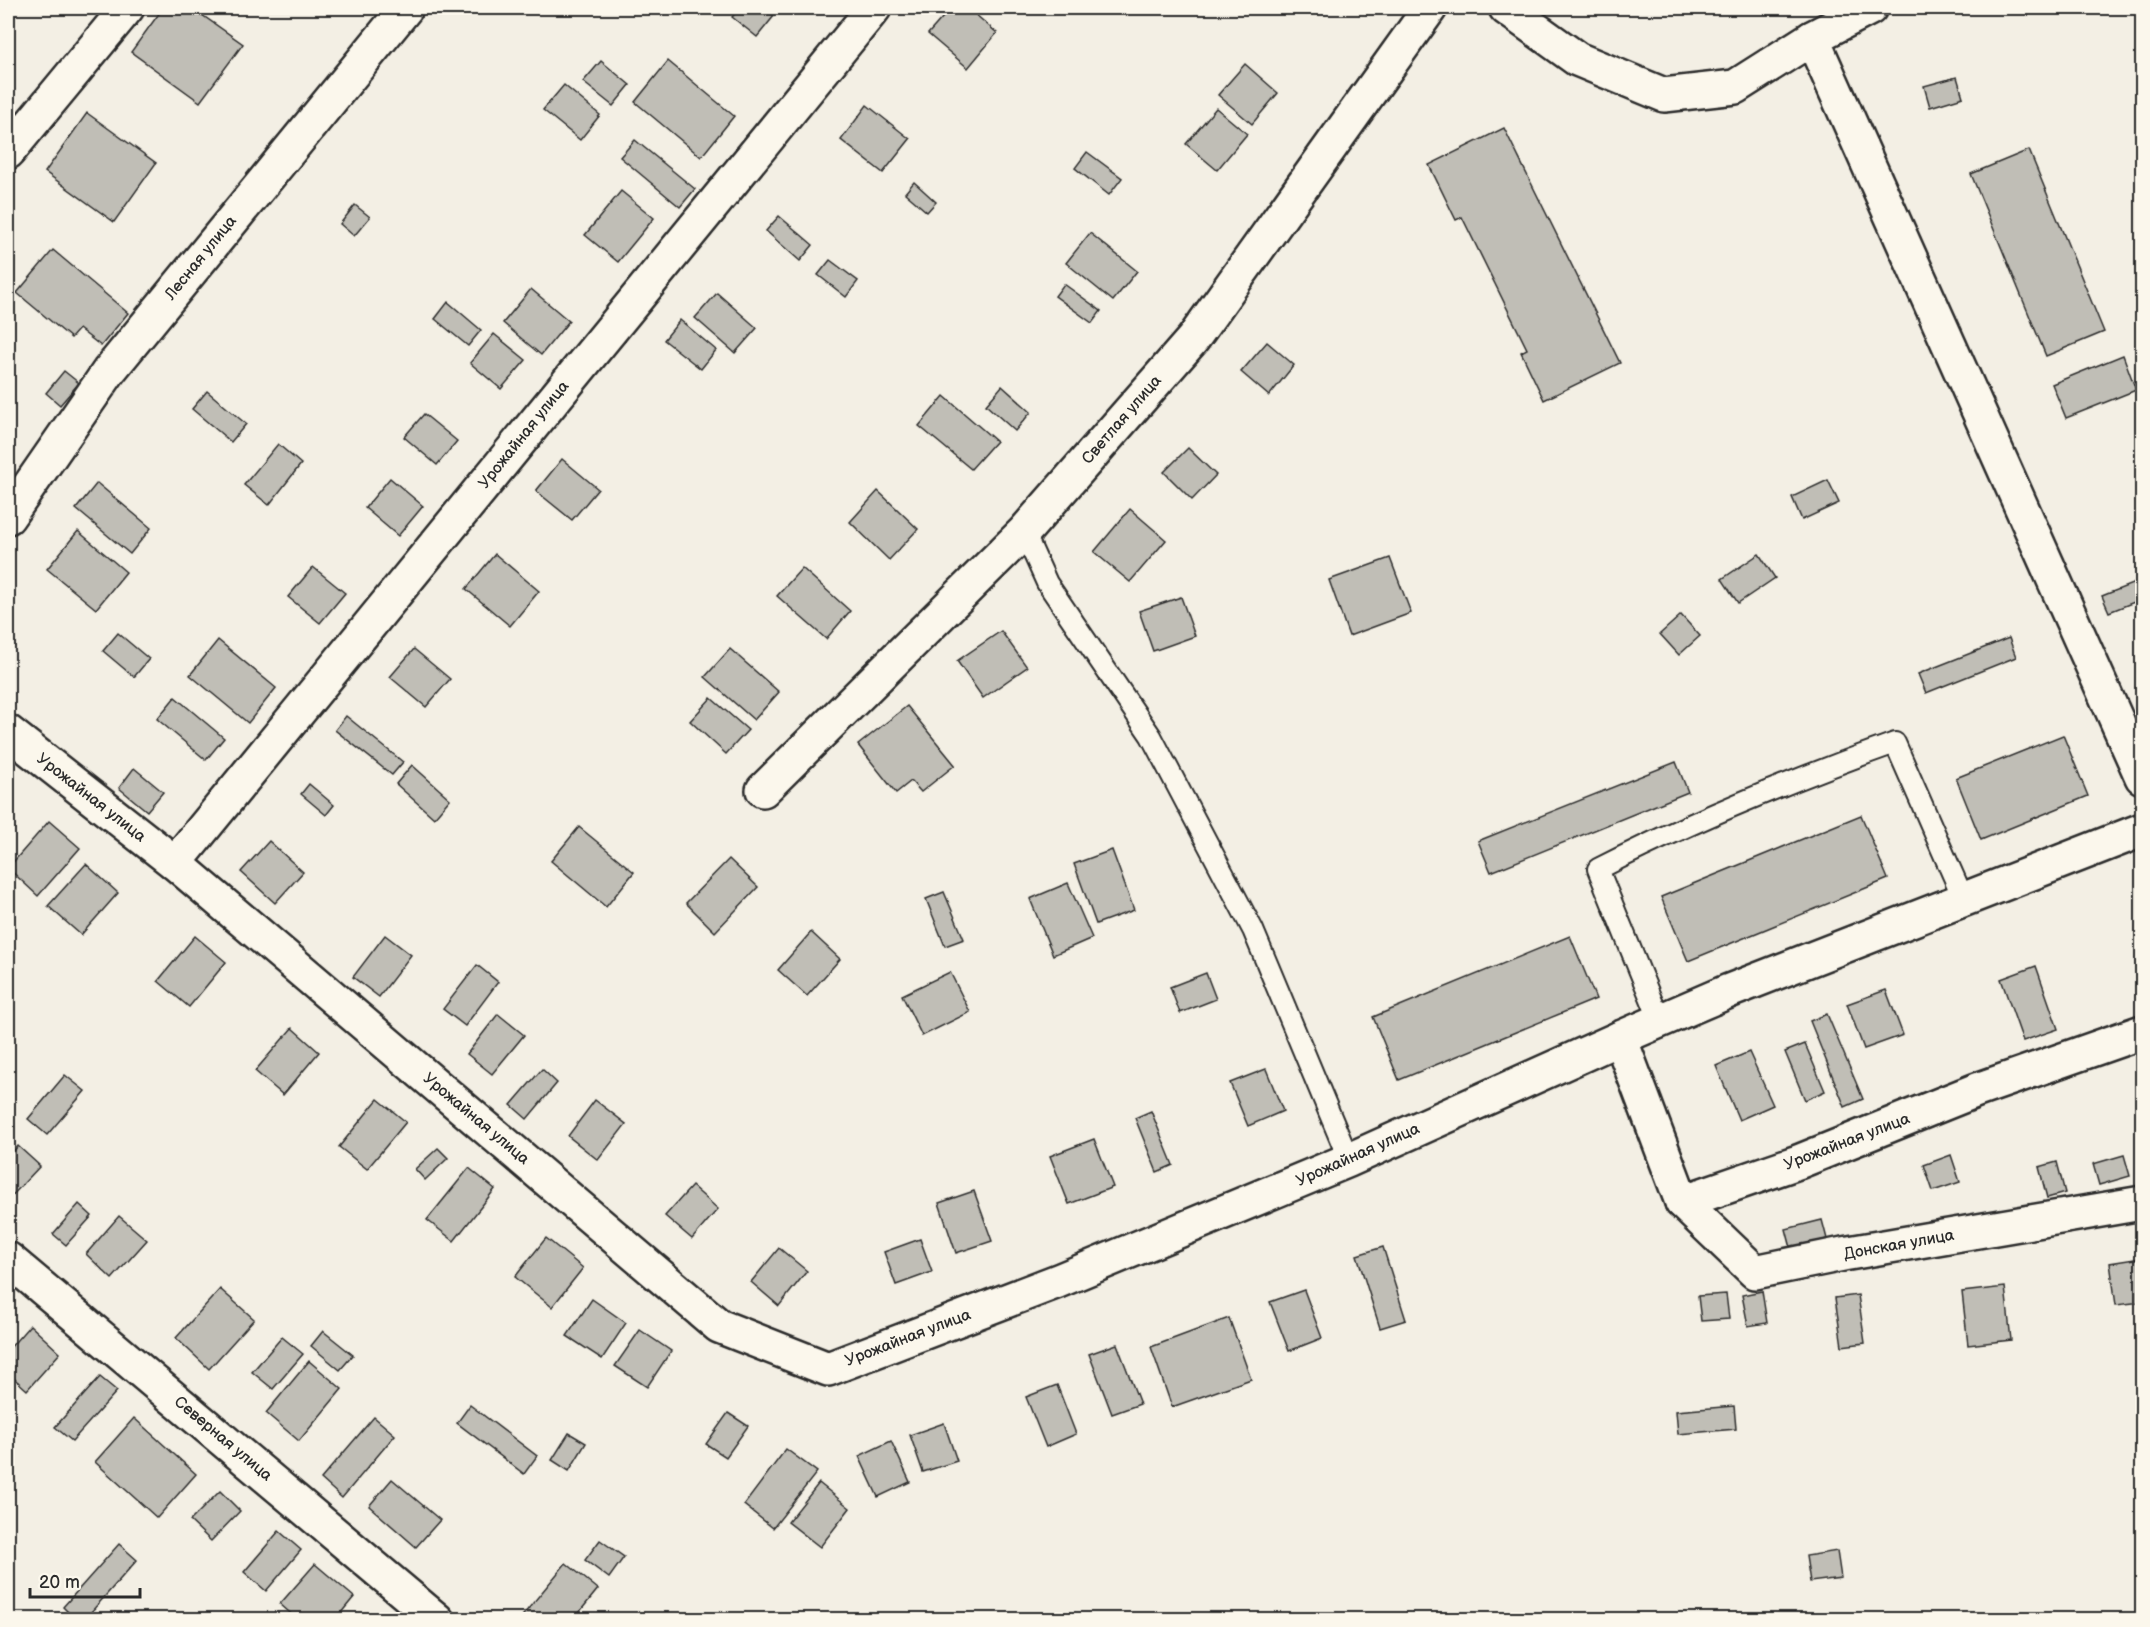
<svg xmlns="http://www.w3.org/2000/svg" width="2150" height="1627" font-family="'Balsamiq Sans',sans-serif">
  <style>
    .building { fill: #c0beb6; stroke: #2b2b2b; stroke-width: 1.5 }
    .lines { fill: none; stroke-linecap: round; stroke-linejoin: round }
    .service-casing { stroke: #2b2b2b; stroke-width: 24 }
    .minor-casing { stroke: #2b2b2b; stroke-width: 38 }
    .service { stroke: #fbf7ec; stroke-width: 20 }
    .minor { stroke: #fbf7ec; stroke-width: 33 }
    .labels { text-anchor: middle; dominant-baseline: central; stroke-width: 4.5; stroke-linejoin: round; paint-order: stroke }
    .street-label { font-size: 16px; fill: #2b2b2b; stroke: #fbf7ec }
  </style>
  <rect width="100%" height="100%" fill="#f3efe4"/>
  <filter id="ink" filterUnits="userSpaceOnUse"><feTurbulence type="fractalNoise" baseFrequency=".0167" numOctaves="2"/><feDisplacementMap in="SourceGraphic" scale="12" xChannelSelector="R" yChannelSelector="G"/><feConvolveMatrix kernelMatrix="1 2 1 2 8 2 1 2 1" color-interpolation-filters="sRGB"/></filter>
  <g filter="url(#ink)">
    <!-- building -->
    <g class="building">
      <path d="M 163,8 L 192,8 L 243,44 L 200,102 L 131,52 Z"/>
      <path d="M 740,8 L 764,8 L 774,16 L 757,37 L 732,17 Z"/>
      <path d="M 951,8 L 968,8 L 997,33 L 968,68 L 928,34 Z"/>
      <path d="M 601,61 L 630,85 L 613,106 L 583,82 Z"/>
      <path d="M 668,61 L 734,116 L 701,157 L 635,102 Z"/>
      <path d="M 1245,64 L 1278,93 L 1252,124 L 1218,95 Z"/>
      <path d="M 1957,77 L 1963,97 L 1930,107 L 1924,86 Z"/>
      <path d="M 564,85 L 600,115 L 580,140 L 543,110 Z"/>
      <path d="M 867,105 L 910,139 L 883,173 L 841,140 Z"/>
      <path d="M 1216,108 L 1247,134 L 1217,170 L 1186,144 Z"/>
      <path d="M 87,113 L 156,163 L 114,222 L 45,172 Z"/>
      <path d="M 1504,128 L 1620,363 L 1544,400 L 1521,352 L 1527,349 L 1462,217 L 1456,220 L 1429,165 Z"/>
      <path d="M 635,140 L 695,189 L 680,207 L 620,157 Z"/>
      <path d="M 2029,150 L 2104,332 L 2046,356 L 1971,174 Z"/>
      <path d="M 1087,152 L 1122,178 L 1109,195 L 1075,168 Z"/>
      <path d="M 914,182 L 936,202 L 927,212 L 905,193 Z"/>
      <path d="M 621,191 L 654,218 L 618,262 L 585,235 Z"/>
      <path d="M 355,205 L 370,217 L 354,236 L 340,224 Z"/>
      <path d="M 779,216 L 813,245 L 800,261 L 766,231 Z"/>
      <path d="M 1090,233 L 1137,271 L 1113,301 L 1066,263 Z"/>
      <path d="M 53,250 L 128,313 L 101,346 L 79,329 L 71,338 L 17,293 Z"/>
      <path d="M 830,260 L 858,281 L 846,297 L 818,275 Z"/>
      <path d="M 1064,284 L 1101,311 L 1092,323 L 1055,296 Z"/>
      <path d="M 531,289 L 569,321 L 541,355 L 503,323 Z"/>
      <path d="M 717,293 L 757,328 L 735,353 L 695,318 Z"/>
      <path d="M 448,302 L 481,330 L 468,346 L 435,319 Z"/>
      <path d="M 680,320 L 716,350 L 701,369 L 664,340 Z"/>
      <path d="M 494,334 L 526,360 L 501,389 L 470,363 Z"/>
      <path d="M 1267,342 L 1294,365 L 1269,396 L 1241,372 Z"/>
      <path d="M 2123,355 L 2136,390 L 2066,418 L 2052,384 Z"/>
      <path d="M 64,371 L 79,383 L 60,405 L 46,393 Z"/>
      <path d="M 1002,386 L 1031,412 L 1015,431 L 986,405 Z"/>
      <path d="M 207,391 L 246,424 L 231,442 L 192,409 Z"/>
      <path d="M 944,396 L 996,441 L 971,469 L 919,426 Z"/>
      <path d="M 424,414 L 457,441 L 437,465 L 404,437 Z"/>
      <path d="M 278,444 L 301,464 L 269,505 L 244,485 Z"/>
      <path d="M 1188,448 L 1216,475 L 1192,500 L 1164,472 Z"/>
      <path d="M 562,459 L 598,489 L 572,520 L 536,491 Z"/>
      <path d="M 390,478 L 423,506 L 398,536 L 365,508 Z"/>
      <path d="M 1828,480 L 1839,503 L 1802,520 L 1792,497 Z"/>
      <path d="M 97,483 L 151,528 L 130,554 L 76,509 Z"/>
      <path d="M 878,491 L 918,529 L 889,560 L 850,522 Z"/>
      <path d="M 1130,509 L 1166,540 L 1130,582 L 1094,552 Z"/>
      <path d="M 78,531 L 126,572 L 96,609 L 47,569 Z"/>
      <path d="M 495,554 L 539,591 L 510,626 L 466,589 Z"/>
      <path d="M 1759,554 L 1775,578 L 1738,603 L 1722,579 Z"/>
      <path d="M 1390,558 L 1411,613 L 1349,636 L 1329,580 Z"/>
      <path d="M 313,567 L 345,593 L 320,623 L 288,597 Z"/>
      <path d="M 802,568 L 850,611 L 826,639 L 777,596 Z"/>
      <path d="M 2142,580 L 2142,599 L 2109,612 L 2102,596 Z"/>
      <path d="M 1181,597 L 1195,636 L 1153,651 L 1139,611 Z"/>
      <path d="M 1681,615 L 1700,636 L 1679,655 L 1660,634 Z"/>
      <path d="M 1001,631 L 1027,667 L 983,698 L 957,661 Z"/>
      <path d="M 118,633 L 149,659 L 134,677 L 103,651 Z"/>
      <path d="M 2009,638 L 2016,657 L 1926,693 L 1918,674 Z"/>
      <path d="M 218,640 L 276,688 L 248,723 L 190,675 Z"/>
      <path d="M 414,649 L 450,679 L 426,707 L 390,677 Z"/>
      <path d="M 730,649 L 779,692 L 754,720 L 705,677 Z"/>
      <path d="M 175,697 L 224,738 L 206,760 L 157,719 Z"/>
      <path d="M 711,698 L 748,730 L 726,754 L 690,721 Z"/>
      <path d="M 907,706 L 955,765 L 921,792 L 911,781 L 896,793 L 858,745 Z"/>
      <path d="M 346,716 L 403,762 L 392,775 L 335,730 Z"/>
      <path d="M 2063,735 L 2088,796 L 1981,840 L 1956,778 Z"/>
      <path d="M 1676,762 L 1688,792 L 1491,872 L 1478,841 Z"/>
      <path d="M 412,765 L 450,799 L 434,818 L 396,784 Z"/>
      <path d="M 134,768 L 163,792 L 147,811 L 119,788 Z"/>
      <path d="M 309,784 L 334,805 L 326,815 L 301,794 Z"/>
      <path d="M 1861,815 L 1888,879 L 1688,961 L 1661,897 Z"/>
      <path d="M 49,821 L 80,848 L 38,896 L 8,868 Z"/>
      <path d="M 579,827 L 634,872 L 606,907 L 551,861 Z"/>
      <path d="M 269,841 L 303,872 L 275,903 L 241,872 Z"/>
      <path d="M 1112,850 L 1134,910 L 1096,924 L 1074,864 Z"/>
      <path d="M 729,859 L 758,887 L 715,932 L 686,903 Z"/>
      <path d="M 86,864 L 118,893 L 81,935 L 48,906 Z"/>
      <path d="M 1068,883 L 1092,938 L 1053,955 L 1030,899 Z"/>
      <path d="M 944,892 L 964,939 L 945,946 L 926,899 Z"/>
      <path d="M 811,932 L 840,959 L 807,996 L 778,970 Z"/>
      <path d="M 385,935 L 411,955 L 379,997 L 353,977 Z"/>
      <path d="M 195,936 L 226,962 L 189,1007 L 158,981 Z"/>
      <path d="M 1570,936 L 1596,999 L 1399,1080 L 1373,1017 Z"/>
      <path d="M 477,965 L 498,982 L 465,1026 L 443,1009 Z"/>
      <path d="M 2036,966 L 2058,1029 L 2023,1041 L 2001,979 Z"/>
      <path d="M 950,972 L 970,1012 L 922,1036 L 902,995 Z"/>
      <path d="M 1206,973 L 1216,999 L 1180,1013 L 1170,987 Z"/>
      <path d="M 1886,990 L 1903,1035 L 1864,1049 L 1847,1004 Z"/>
      <path d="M 498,1014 L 524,1035 L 492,1074 L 467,1054 Z"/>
      <path d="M 1827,1014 L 1863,1099 L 1845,1107 L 1810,1021 Z"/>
      <path d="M 292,1028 L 319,1052 L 283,1095 L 255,1071 Z"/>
      <path d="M 1805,1044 L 1825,1091 L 1805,1100 L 1785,1052 Z"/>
      <path d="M 1749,1052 L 1773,1105 L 1739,1120 L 1716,1066 Z"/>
      <path d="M 542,1069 L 557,1083 L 527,1119 L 511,1105 Z"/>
      <path d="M 1266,1069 L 1283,1111 L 1248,1126 L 1230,1083 Z"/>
      <path d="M 65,1075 L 85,1091 L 47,1135 L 28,1119 Z"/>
      <path d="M 378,1099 L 406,1122 L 367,1169 L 339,1147 Z"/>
      <path d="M 595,1100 L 626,1124 L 598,1160 L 568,1136 Z"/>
      <path d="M 1151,1111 L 1173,1165 L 1157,1172 L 1135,1118 Z"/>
      <path d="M 1094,1139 L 1113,1187 L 1069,1204 L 1050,1156 Z"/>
      <path d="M 18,1146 L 40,1166 L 9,1199 L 8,1157 Z"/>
      <path d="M 438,1148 L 448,1158 L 425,1180 L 415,1169 Z"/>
      <path d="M 1951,1155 L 1960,1182 L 1933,1191 L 1924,1165 Z"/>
      <path d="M 2124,1155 L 2130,1176 L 2099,1185 L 2093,1164 Z"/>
      <path d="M 2057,1162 L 2065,1193 L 2047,1198 L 2039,1167 Z"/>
      <path d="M 469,1168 L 495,1189 L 454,1241 L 427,1220 Z"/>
      <path d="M 692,1186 L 718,1209 L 692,1239 L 665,1216 Z"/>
      <path d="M 974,1191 L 992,1241 L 956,1253 L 939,1203 Z"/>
      <path d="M 79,1204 L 92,1216 L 66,1245 L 53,1234 Z"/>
      <path d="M 119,1216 L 147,1240 L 112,1279 L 86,1254 Z"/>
      <path d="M 1822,1220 L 1827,1239 L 1791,1248 L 1786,1229 Z"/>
      <path d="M 546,1238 L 583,1268 L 552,1307 L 515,1277 Z"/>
      <path d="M 920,1239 L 932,1272 L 896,1285 L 884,1252 Z"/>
      <path d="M 1383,1247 L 1406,1320 L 1380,1328 L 1357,1255 Z"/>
      <path d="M 779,1248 L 807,1271 L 779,1306 L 751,1282 Z"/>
      <path d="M 2142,1258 L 2142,1302 L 2116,1305 L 2110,1263 Z"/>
      <path d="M 2005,1287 L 2011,1340 L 1968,1345 L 1962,1292 Z"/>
      <path d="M 220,1289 L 254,1319 L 209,1369 L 176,1338 Z"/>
      <path d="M 1304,1290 L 1322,1338 L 1289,1351 L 1270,1302 Z"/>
      <path d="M 1762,1291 L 1767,1323 L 1748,1326 L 1742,1295 Z"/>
      <path d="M 1726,1294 L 1729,1319 L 1701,1321 L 1698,1296 Z"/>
      <path d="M 1858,1295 L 1865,1343 L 1842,1346 L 1835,1298 Z"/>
      <path d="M 592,1299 L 626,1323 L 602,1359 L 567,1336 Z"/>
      <path d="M 1229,1318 L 1251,1379 L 1172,1407 L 1151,1347 Z"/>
      <path d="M 30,1325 L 60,1353 L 27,1390 L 8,1373 L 8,1350 Z"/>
      <path d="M 640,1330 L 671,1351 L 647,1387 L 615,1366 Z"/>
      <path d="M 323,1331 L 353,1355 L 340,1370 L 311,1346 Z"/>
      <path d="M 282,1337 L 303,1354 L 273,1389 L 252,1372 Z"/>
      <path d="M 1117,1344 L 1140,1404 L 1112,1414 L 1089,1354 Z"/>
      <path d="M 309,1361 L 342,1389 L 299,1441 L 266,1413 Z"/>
      <path d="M 100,1377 L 117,1391 L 72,1441 L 55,1427 Z"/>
      <path d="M 1057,1385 L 1076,1434 L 1046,1447 L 1026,1397 Z"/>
      <path d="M 470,1405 L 537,1456 L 524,1474 L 457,1423 Z"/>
      <path d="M 1734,1406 L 1736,1429 L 1678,1434 L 1676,1411 Z"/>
      <path d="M 728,1413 L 748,1426 L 726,1457 L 706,1444 Z"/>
      <path d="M 374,1417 L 395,1435 L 342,1498 L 321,1479 Z"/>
      <path d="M 134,1418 L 196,1474 L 157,1518 L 95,1462 Z"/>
      <path d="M 944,1423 L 957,1461 L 923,1472 L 910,1435 Z"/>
      <path d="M 569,1433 L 586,1443 L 569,1471 L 552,1460 Z"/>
      <path d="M 891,1441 L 910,1482 L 878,1497 L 859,1456 Z"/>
      <path d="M 786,1449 L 817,1472 L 773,1528 L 744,1505 Z"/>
      <path d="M 392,1479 L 440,1520 L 416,1547 L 369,1506 Z"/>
      <path d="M 819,1483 L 850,1508 L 820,1547 L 788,1522 Z"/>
      <path d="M 220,1491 L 240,1511 L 211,1541 L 190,1521 Z"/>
      <path d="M 279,1531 L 301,1550 L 266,1591 L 244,1572 Z"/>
      <path d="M 600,1540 L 624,1557 L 609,1578 L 585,1560 Z"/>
      <path d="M 119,1544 L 137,1560 L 84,1620 L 76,1620 L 63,1607 Z"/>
      <path d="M 1837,1551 L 1841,1578 L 1810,1582 L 1806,1556 Z"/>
      <path d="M 566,1563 L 598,1589 L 573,1620 L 519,1620 Z"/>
      <path d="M 315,1564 L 354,1597 L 335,1620 L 298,1620 L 280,1604 Z"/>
    </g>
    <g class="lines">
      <!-- service casing -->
      <g class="service-casing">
        <g id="service">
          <path d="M 1024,532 L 1047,583 L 1151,736 L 1253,930 L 1349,1160"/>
          <path d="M 1660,1021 L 1598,869 C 1694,820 1794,779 1895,743 L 1964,900"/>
        </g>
      </g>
      <!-- minor casing -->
      <g class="minor-casing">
        <g id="minor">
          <path d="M 1506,8 L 1577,59 L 1664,95 L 1735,87 L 1812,38 L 1870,8"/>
          <path d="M 1812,38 L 2142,777"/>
          <path d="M 8,152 L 127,8"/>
          <path d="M 8,517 L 109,371 L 406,8"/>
          <path d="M 8,732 L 175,863 L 719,1326 L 828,1369 L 1058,1281 L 1349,1160 L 1620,1038 L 1729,991 L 2142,830"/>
          <path d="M 763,790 L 1024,532 L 1193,339 L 1430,8"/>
          <path d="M 175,863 L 874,8"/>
          <path d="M 1620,1038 L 1682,1202 L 1798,1162 L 1977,1090 L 2142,1032"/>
          <path d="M 1682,1202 L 1755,1272 L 1843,1254 L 2142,1203"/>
          <path d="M 8,1259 L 437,1620"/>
        </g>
      </g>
      <!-- service -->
      <use href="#service" class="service"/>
      <!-- minor -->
      <use href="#minor" class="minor"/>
    </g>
  </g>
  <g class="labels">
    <!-- street labels -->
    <g class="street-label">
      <text transform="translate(201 258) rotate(-51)">Лесная улица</text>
      <text transform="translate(1122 420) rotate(-49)">Светлая улица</text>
      <text transform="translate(524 435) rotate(-51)">Урожайная улица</text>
      <text transform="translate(91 798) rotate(38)">Урожайная улица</text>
      <text transform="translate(476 1119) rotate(40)">Урожайная улица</text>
      <text transform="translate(1847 1142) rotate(-21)">Урожайная улица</text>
      <text transform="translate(1358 1155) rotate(-24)">Урожайная улица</text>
      <text transform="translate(1899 1245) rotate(-10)">Донская улица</text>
      <text transform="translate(908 1338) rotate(-21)">Урожайная улица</text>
      <text transform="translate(223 1439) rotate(40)">Северная улица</text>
    </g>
  </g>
  <!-- margin -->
  <rect width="2150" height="1627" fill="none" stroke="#fbf7ec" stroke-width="30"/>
  <rect x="15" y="15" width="2120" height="1597" fill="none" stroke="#2b2b2b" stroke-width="2" filter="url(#ink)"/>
  <!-- scale -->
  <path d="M30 1588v9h110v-9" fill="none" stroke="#2b2b2b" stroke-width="3"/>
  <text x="39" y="1588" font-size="18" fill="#2b2b2b" stroke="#fbf7ec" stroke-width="4.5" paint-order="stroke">20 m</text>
</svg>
